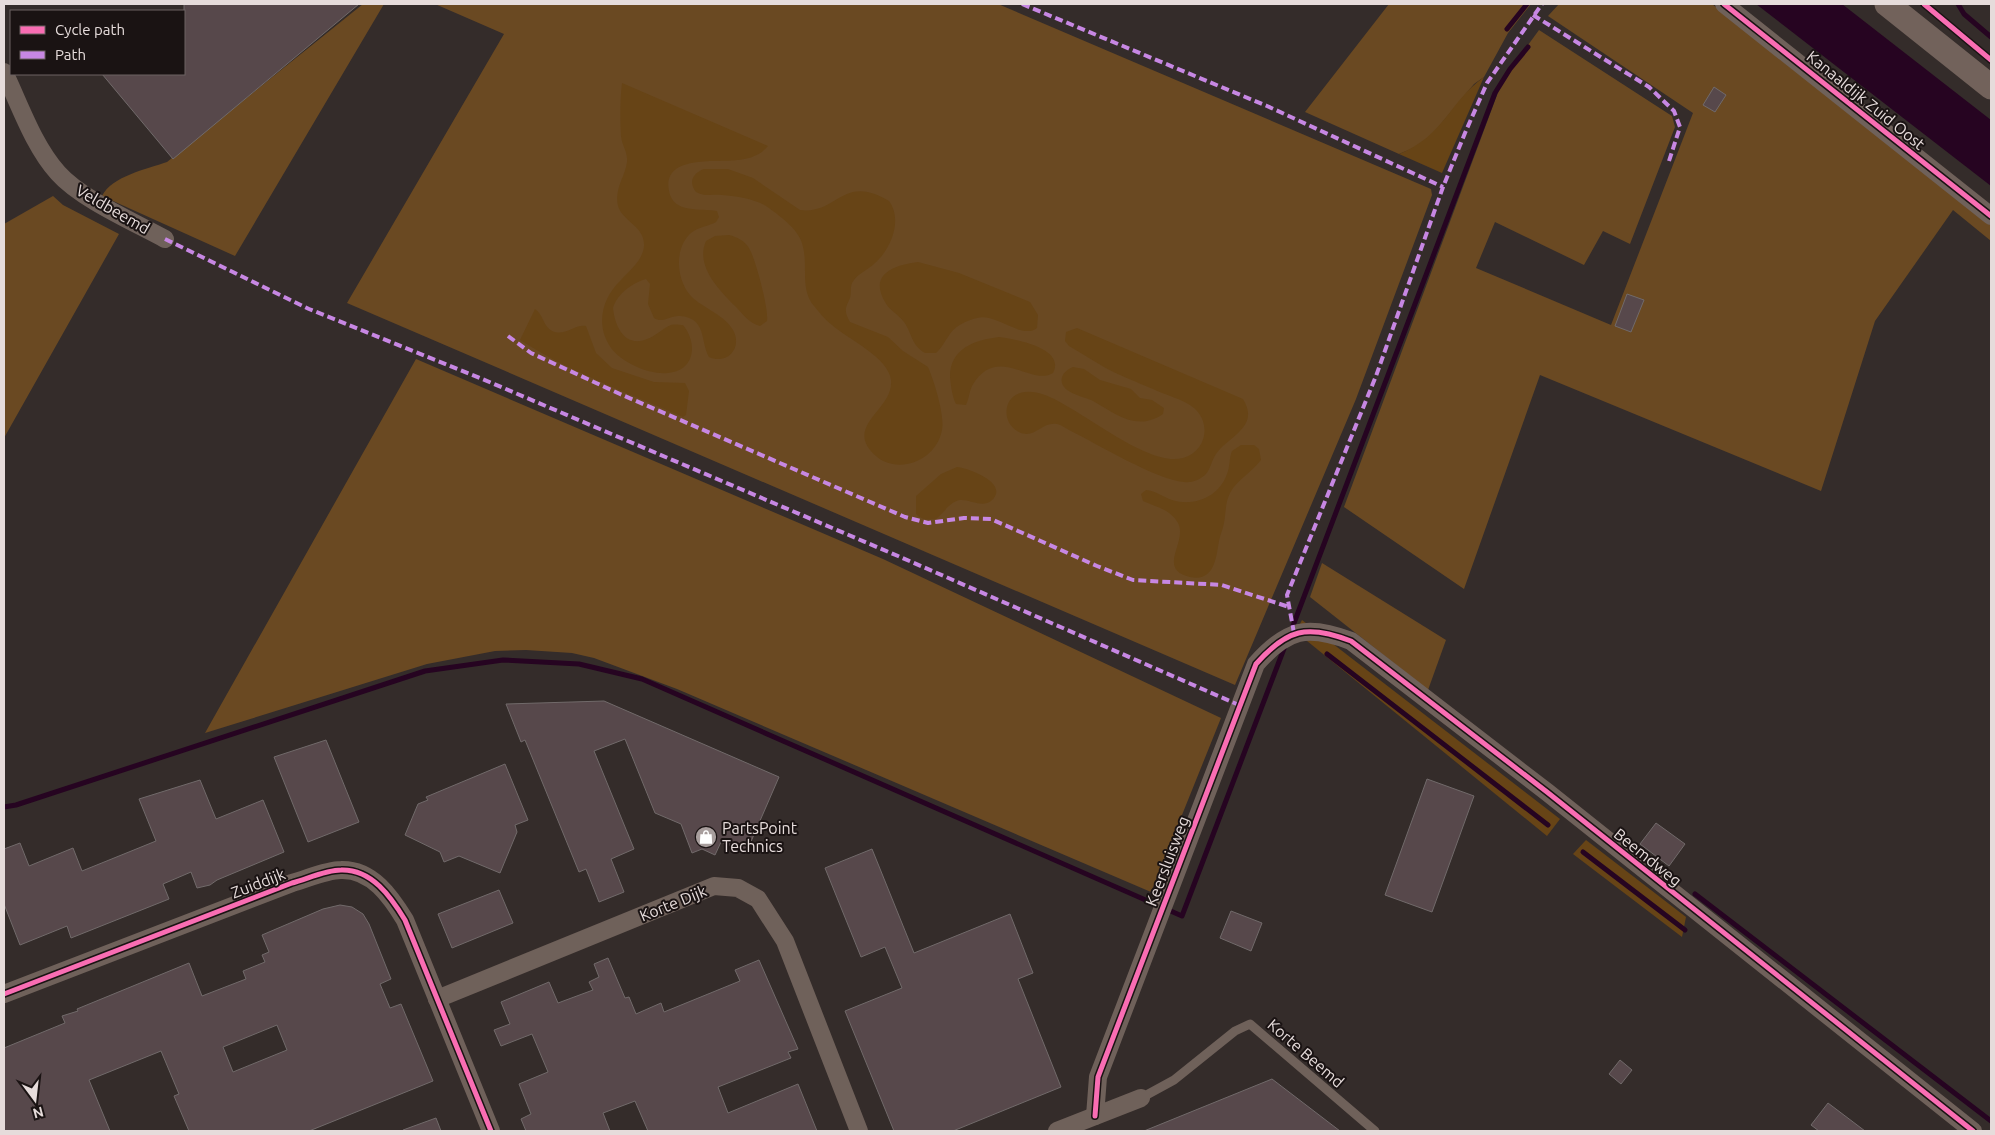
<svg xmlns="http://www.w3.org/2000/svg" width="1995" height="1135" font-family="Ubuntu,sans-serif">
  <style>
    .green { fill: #6a4922 }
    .forest { fill: #674416 }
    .water { fill: #260421 }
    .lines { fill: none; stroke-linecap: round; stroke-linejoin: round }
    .stream { stroke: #260421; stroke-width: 5 }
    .building { fill: #57484b; stroke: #716a6a; fill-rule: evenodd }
    .lane { stroke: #6f615a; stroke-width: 9 }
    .street { stroke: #6f615a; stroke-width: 18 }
    .secondary { stroke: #72625b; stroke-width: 25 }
    .quiet { stroke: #c787e3; stroke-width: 4; stroke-dasharray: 8 4; stroke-linecap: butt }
    .cycleway-casing { stroke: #1a1313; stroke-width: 8 }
    .cycleway { stroke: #f96db3; stroke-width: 5 }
    .labels { text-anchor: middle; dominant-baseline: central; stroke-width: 4; stroke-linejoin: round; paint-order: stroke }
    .street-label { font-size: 16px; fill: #e6dcdb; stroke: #1a1313 }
    .poi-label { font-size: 16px; fill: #e6dcdb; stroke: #1a1313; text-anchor: start }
  </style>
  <rect width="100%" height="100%" fill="#342c2a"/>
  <!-- green -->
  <g class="green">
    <path d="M 363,4 L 384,4 L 235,256 L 102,196 C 112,176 147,169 167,162 Z"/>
    <path d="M 435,4 L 998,4 L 1431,189 L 1432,195 L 1356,399 L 1235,685 L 347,303 L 504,34 Z"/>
    <path d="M 1389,4 L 1531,4 L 1508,33 L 1484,77 L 1474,84 L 1431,136 L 1416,147 L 1399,154 L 1305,112 Z"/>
    <path d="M 1559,4 L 1712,4 L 1991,222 L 1991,241 L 1953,210 L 1875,321 L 1821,491 L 1540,375 L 1464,589 L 1344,507 L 1503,79 L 1539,30 L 1672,116 L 1675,127 L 1630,244 L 1603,231 L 1584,265 L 1495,222 L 1476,268 L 1611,325 L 1693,113 L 1548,16 Z"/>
    <path d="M 53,196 L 63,205 L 119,234 L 4,438 L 4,224 Z"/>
    <path d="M 416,359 L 883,559 L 1221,718 L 1151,892 L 677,689 L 594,658 L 572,653 L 526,650 L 495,651 L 427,664 L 205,733 Z"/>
    <path d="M 1322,563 L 1446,640 L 1428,690 L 1310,597 Z"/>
  </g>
  <!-- forest -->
  <g class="forest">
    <path d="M 1484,77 L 1442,173 L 1399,154 C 1444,136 1449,102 1484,77 Z"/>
    <path d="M 622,83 L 768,146 C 761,155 749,159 737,160 C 717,163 662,154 669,191 C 673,214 701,208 717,211 L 719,217 L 716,222 C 709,226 698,227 691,233 C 673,249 676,283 694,299 C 706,309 725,316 733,330 C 743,348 727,365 709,357 C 700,341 707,318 680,316 C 670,315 663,324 654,318 L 648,304 L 650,284 L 646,279 C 632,283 617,294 613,308 C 615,327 625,348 647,339 C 656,336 663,328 671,325 C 675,324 680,325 683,325 C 698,343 695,371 668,373 C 650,375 622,363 611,348 C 595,325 602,298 621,280 C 630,270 643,260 644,246 C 645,226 623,222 618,206 C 614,189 625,177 627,162 C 628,152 622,146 621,136 C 620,119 620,101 622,83 Z"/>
    <path d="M 704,169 L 728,169 L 753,178 L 800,210 C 838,215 842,173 889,201 C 903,220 891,249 875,263 C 869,269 859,273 854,280 C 849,286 852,292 850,298 C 845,309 844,311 850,322 L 888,337 L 903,351 L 928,367 C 934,381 945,415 942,430 C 936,463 892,478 870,450 C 849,423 894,408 891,380 C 889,358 848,339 832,325 C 825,320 819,312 814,306 C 800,289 808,267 803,247 C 800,230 782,218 769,208 C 757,199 736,196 722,195 C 712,194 705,197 696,192 C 688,182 693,173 704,169 Z"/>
    <path d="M 729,235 C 737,237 746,241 750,250 C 756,261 769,310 767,321 L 760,326 C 750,324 742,313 735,306 C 719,290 695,266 706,241 L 715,236 Z"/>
    <path d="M 918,262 L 959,273 L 1030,302 L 1038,315 L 1037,328 C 1022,340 996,313 977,318 C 967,320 953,327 948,337 C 944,342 942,348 936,353 L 925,353 C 911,345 912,333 904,322 C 898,314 889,310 885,302 C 868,273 896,265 918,262 Z"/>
    <path d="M 535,309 C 543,314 543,326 552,331 C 565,337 574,324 586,326 L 596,353 L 612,368 L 654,382 L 685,383 L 689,391 L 686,415 L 683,417 C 628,393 570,372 520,340 Z"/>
    <path d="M 1077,328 L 1243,399 C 1260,427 1230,435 1216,454 C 1211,461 1211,469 1205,475 C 1199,480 1192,483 1184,482 C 1157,480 1097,444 1071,431 C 1067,429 1062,425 1057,424 C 1042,421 1034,440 1019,432 C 997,422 1003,380 1045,395 C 1080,408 1148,468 1183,458 C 1206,451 1212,424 1194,408 C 1183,399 1165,395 1153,389 C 1137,382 1120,376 1104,367 C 1092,360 1081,353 1069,346 L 1065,341 L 1066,332 Z"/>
    <path d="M 999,337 C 1015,339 1066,348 1053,373 C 1031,387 997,343 972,386 C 969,392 969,399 966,405 L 956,404 C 952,396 951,386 950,377 C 950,348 975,340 999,337 Z"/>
    <path d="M 1073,367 L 1084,369 L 1100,380 L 1131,389 L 1140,398 L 1152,400 L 1164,408 L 1163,414 C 1137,432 1116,414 1093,401 C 1084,396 1058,393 1062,377 C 1064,372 1068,369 1073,367 Z"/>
    <path d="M 1241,445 L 1254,445 L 1259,449 L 1261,460 C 1252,472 1237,480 1230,493 C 1225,503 1226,513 1224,523 C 1223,529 1220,535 1219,541 C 1216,557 1215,582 1190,577 C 1156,569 1188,542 1178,523 C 1170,509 1156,507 1143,501 L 1141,494 L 1146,490 C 1156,491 1163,497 1172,500 C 1194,507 1219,497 1227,474 C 1230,467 1229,458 1232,451 Z"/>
    <path d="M 957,467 C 969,468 1011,484 991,501 C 982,508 970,499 960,500 C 949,502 944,513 936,519 C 927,520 922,520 916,514 L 916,496 L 941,474 Z"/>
    <path d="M 1302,620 L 1560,819 L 1547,836 L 1296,632 Z"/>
    <path d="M 1586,840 L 1686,917 L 1682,937 L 1573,854 Z"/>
  </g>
  <!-- water -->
  <path class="water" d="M 1756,4 L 1842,4 L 1991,120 L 1991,186 Z"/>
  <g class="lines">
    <!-- stream -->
    <g class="stream">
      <path d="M 1958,4 L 1964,14 L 1991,37"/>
      <path d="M 1507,29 L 1527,4"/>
      <path d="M 1291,631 L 1495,93 L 1510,69 L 1528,47"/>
      <path d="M 1327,654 L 1548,825"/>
      <path d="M 4,807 L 16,805 L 425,671 L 503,660 L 579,664 L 642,679 L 1182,916 L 1285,646"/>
      <path d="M 1583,852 L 1685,930"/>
      <path d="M 1695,894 L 1991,1121"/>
    </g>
  </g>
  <!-- building -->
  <g class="building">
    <path d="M 184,4 L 359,4 L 173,159 L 102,74 L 184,74 Z"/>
    <path d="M 1714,87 L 1726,95 L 1715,112 L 1703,105 Z"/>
    <path d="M 1627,294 L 1644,300 L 1631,332 L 1615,326 Z"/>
    <path d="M 604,701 L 779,777 L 746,853 L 721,842 L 715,855 L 702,849 L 692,853 L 681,824 L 655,813 L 625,739 L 594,751 L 634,849 L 611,859 L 624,892 L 599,902 L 586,869 L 579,872 L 525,740 L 521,742 L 506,704 Z"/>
    <path d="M 326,740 L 359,822 L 308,842 L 274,757 Z"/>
    <path d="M 505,764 L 528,820 L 515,825 L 517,832 L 500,873 L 459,856 L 444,862 L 440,852 L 405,835 L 418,804 L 428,800 L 426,797 Z"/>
    <path d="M 1427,779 L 1474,796 L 1432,912 L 1385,895 Z"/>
    <path d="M 200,780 L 216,819 L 263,800 L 284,852 L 217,880 L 210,885 L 197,888 L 191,872 L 163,884 L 169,899 L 71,938 L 67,926 L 20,945 L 4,904 L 4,849 L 20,843 L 29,866 L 73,848 L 82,871 L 156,841 L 139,799 Z"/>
    <path d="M 1656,823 L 1685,844 L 1669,866 L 1640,844 Z"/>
    <path d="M 872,849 L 914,953 L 1010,914 L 1033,973 L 1018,979 L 1061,1087 L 953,1131 L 894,1131 L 845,1011 L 902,988 L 885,947 L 861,957 L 825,868 Z"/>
    <path d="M 499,890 L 513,923 L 452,948 L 438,914 Z"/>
    <path d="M 340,905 L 352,907 L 363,914 L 369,924 L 391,979 L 380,984 L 390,1008 L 401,1004 L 433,1081 L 309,1131 L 189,1131 L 174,1096 L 179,1094 L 161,1051 L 89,1080 L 110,1131 L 4,1131 L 4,1048 L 65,1023 L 62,1016 L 78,1011 L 77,1009 L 189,963 L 202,996 L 246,979 L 243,971 L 265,962 L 262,955 L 269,952 L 262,935 L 323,909 ZM 277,1025 L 287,1050 L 233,1072 L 223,1047 Z"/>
    <path d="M 1231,911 L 1262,923 L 1251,951 L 1220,938 Z"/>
    <path d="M 608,958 L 625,998 L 629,997 L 636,1014 L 661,1003 L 664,1012 L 740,981 L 735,970 L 759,960 L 798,1049 L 788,1052 L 791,1058 L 718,1087 L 728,1113 L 798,1084 L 817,1131 L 648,1131 L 635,1101 L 603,1113 L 610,1131 L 526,1131 L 521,1119 L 531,1114 L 519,1084 L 548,1072 L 532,1034 L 501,1046 L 494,1030 L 510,1024 L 501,1002 L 549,982 L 558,1003 L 593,990 L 589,982 L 599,977 L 594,964 Z"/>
    <path d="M 1620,1060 L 1632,1070 L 1621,1084 L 1609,1074 Z"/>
    <path d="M 1272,1079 L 1340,1131 L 1144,1131 Z"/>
    <path d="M 1828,1103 L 1865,1131 L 1819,1131 L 1811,1125 Z"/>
    <path d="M 436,1118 L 441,1131 L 403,1131 L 403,1130 Z"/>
  </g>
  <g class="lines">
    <!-- lane -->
    <path class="lane" d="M 1141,1098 L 1174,1080 L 1235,1031 L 1250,1024 L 1375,1131"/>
    <!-- street -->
    <g class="street">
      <path d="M 1724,4 L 1991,216"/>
      <path d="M 4,72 C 20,105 33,145 58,173 C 81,199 134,222 165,239"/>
      <path d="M 4,994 L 292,883 C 307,879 326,870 341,870 C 372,869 391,897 405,920 L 491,1131"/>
      <path d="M 437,999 L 714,886 L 738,888 L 758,899 L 785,941 L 859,1131"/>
      <path d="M 1095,1116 L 1098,1077 L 1256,664 C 1287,629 1307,624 1351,641 L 1547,792 L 1973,1131"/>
      <path d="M 1057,1131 L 1141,1098"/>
    </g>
    <!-- secondary -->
    <path class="secondary" d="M 1887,4 L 1991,87"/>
    <!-- quiet -->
    <g class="quiet">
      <path d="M 1022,4 L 1267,106 L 1443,187"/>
      <path d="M 1533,15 L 1649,87 L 1674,111 L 1680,127 L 1669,161"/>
      <path d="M 165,239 L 309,309 L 480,378 L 898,556 L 1239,705"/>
      <path d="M 508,336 L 531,353 L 620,394 L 905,517 L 928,523 L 964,518 L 991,519 L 1097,566 L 1133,580 L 1222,585 L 1289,607"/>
      <path d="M 1294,633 L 1287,595 L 1376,376 L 1443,187 L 1465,133 L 1487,83 L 1542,4"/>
    </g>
    <!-- cycleway casing -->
    <g class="cycleway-casing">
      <g id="cycleway">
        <path d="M 1724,4 L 1991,216"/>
        <path d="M 1924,4 L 1991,60"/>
        <path d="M 4,994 L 292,883 C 307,879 326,870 341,870 C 372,869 391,897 405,920 L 491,1131"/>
        <path d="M 1095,1116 L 1098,1077 L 1256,664 C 1287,629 1307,624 1351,641 L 1547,792 L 1973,1131"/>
      </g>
    </g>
    <!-- cycleway -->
    <use href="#cycleway" class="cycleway"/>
  </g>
  <!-- icons -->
  <defs>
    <g id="shop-disc" transform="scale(1.125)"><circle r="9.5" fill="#a89e9d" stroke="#1a1313"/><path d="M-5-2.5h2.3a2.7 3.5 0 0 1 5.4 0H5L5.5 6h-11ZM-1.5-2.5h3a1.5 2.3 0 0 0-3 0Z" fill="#fff"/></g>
  </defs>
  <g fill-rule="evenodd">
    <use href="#shop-disc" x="706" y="837"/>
  </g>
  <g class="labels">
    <!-- street labels -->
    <g class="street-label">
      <text transform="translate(1866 100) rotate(39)">Kanaaldijk Zuid Oost</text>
      <text transform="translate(113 209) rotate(30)">Veldbeemd</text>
      <text transform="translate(1648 857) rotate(39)">Beemdweg</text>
      <text transform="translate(1167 861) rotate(-69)">Keersluisweg</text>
      <text transform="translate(258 883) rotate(-21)">Zuiddijk</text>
      <text transform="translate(673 903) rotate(-22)">Korte Dijk</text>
      <text transform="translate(1306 1053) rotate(41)">Korte Beemd</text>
    </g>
    <!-- poi labels -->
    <g class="poi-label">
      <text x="722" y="828">PartsPoint<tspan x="722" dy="18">Technics</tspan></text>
    </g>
  </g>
  <!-- border -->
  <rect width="1995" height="1135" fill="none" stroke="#e6dcdb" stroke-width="10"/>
  <!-- legend -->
  <rect x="10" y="10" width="175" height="65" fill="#1a1313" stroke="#6c6363"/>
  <rect x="20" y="26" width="25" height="8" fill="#f96db3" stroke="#6c6363"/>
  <text x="55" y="35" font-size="15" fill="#e6dcdb">Cycle path</text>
  <rect x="20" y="51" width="25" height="8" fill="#c787e3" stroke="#6c6363"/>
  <text x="55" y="60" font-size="15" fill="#e6dcdb">Path</text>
  <!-- north arrow -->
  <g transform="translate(35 1100) rotate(165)" stroke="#1a1313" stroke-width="4" paint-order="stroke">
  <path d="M0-4L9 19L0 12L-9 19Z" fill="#e6dcdb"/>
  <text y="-8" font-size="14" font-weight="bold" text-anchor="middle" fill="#e6dcdb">N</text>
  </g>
</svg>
